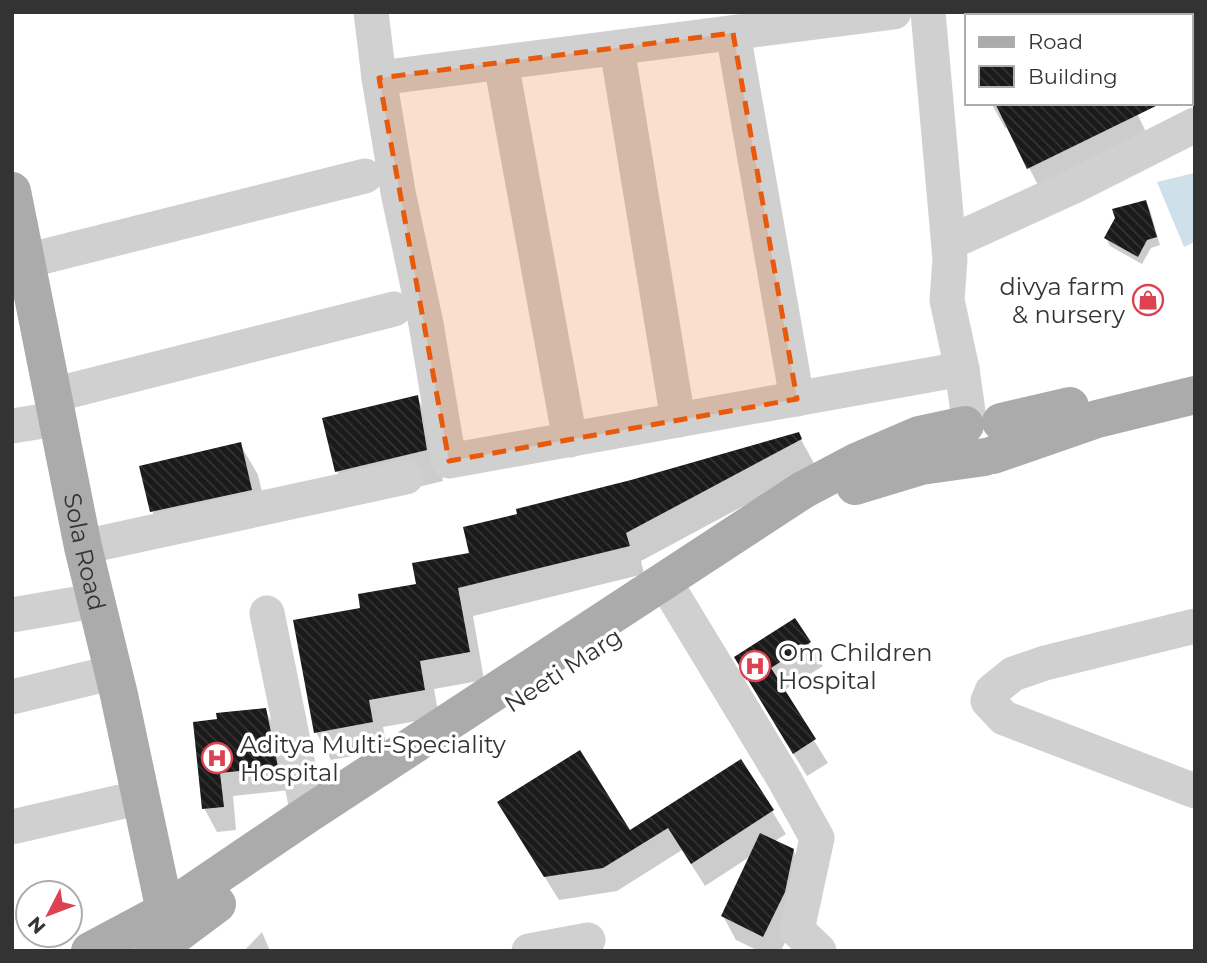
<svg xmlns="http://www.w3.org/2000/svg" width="1207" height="963" font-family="Montserrat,sans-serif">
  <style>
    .water { fill: #cee0ea }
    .shadow { fill: #0003 }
    .building { fill: url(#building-back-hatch) }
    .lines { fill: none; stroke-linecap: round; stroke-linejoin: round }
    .minor { stroke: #d0d0d0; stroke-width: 35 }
    .major { stroke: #ababab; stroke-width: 38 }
    .marked { fill: #e8590c; fill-opacity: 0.2; stroke: #e8590c; stroke-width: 5; stroke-dasharray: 14 9; stroke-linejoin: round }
    .labels { text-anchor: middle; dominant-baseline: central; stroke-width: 7; stroke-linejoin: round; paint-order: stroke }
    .poi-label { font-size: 24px; fill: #333; stroke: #fff; text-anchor: start }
    .street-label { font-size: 24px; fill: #333; stroke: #fff }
  </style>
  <defs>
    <pattern id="building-back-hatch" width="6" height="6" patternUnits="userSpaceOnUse" patternTransform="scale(1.75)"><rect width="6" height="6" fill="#1a1a1a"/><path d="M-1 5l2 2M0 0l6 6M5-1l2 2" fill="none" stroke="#333"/></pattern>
  </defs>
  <rect width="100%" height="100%" fill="#fff"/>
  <!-- water -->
  <path class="water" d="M 1194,173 L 1195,242 L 1184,247 L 1157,182 Z"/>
  <!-- shadow -->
  <g class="shadow">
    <path d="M 1035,12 L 1195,12 L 1195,77 L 1191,71 L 1191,16 L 1029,16 Z"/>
    <path d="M 991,103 L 1132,103 L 1147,134 L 1039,187 L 1008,127 L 1005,128 Z"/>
    <path d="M 1146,202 L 1150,210 L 1160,245 L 1151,248 L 1142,264 L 1110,246 L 1106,238 Z"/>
    <path d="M 417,397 L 434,428 L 443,481 L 355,502 L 337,471 Z"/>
    <path d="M 798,434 L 816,467 L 641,561 L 644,574 L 473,616 L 484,680 L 434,689 L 439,717 L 383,727 L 387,750 L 331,760 L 316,732 L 363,609 L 418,586 L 471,554 L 520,515 Z"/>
    <path d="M 240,444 L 258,475 L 269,520 L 170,542 L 152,511 Z"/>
    <path d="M 795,620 L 823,666 L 783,691 L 828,763 L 807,776 L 749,681 Z"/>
    <path d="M 265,710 L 278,733 L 290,790 L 233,796 L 236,830 L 217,832 L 204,808 L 219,721 Z"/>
    <path d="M 772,811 L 786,834 L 775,841 L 793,850 L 806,874 L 797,916 L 781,951 L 759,951 L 736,940 L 723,916 L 751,856 L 705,886 L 682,850 L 617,891 L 559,900 L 513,826 L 629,833 Z"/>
    <path d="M 262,932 L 270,951 L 244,951 Z"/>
  </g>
  <!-- building -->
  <g class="building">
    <path d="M 995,103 L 1162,103 L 1027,169 Z"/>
    <path d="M 1146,200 L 1157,237 L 1147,240 L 1138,257 L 1104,238 L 1115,218 L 1112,209 Z"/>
    <path d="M 418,395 L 427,450 L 335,472 L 322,418 Z"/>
    <path d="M 799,432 L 802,439 L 626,533 L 630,546 L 458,588 L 470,652 L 420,661 L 425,690 L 369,700 L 373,722 L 314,733 L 293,620 L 360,608 L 358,594 L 416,584 L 412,563 L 469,553 L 463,527 L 517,514 L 516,509 L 631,480 Z"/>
    <path d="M 241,442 L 252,490 L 150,512 L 139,466 Z"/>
    <path d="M 795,618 L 811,642 L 771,668 L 816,739 L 793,754 L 734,657 Z"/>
    <path d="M 266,708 L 278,767 L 220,773 L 224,807 L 202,809 L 193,722 L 217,719 L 216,713 Z"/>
    <path d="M 580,750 L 630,830 L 741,759 L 774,810 L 691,864 L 668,828 L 603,868 L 544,877 L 497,802 Z"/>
    <path d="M 760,833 L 794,849 L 785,892 L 763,937 L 721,916 Z"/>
  </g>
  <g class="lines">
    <!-- minor -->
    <g class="minor">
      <path d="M 371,12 L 379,78 L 398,192 L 426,324 L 449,461 L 962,369"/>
      <path d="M 928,12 L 950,259 L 947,300 L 962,369 L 969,419"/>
      <path d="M 733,33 L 797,399"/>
      <path d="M 617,48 L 678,420"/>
      <path d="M 501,63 L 570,440"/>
      <path d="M 379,78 L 894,12"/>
      <path d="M 949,243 L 1074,186 L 1195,125"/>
      <path d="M 26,261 L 365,176"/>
      <path d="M 53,395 L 394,309"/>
      <path d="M 12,426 L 37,422"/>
      <path d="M 83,547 L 406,477"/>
      <path d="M 674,597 L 783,777 L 817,838 L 797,930 L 819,951"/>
      <path d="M 267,613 L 308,814"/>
      <path d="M 12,615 L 76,604"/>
      <path d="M 1195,626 L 1045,663 L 1013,674 L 992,691 L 988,701 L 1004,718 L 1195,791"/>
      <path d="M 12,697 L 94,677"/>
      <path d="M 12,827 L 120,802"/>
      <path d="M 529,951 L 588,940"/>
    </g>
    <!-- major -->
    <g class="major">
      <path id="s1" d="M 12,191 L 83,547 L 119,695 L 165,911 L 168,935"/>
      <path d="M 1001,422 L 1070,406"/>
      <path d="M 993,455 L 1097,419 L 1195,395"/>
      <path d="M 855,486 L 921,466 L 985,457"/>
      <path d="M 90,951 L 165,911 L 308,814 L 803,490 L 856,462 L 919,435 L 965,425"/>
      <path d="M 154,951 L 217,904"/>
    </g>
  </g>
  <!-- marked area -->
  <path class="marked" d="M 733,33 L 797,399 L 449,461 L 379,78 Z"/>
  <!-- icons -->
  <defs>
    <g id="shop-ring" transform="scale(1.575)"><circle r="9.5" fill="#fff" stroke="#dc4251" stroke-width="1.5"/><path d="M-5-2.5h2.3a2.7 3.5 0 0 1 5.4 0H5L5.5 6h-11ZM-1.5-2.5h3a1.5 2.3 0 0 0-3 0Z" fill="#dc4251"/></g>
    <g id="hospital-ring" transform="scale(1.575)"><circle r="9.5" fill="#fff" stroke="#dc4251" stroke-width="1.5"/><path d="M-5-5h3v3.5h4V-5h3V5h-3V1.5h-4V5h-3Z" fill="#dc4251"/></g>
  </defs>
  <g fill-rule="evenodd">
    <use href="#shop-ring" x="1148" y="300"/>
    <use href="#hospital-ring" x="755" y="666"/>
    <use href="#hospital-ring" x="217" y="758"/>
  </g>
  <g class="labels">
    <!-- poi labels -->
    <g class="poi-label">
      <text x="1125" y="286" text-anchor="end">divya farm<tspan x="1125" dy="28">&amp; nursery</tspan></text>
      <text x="778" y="652">Om Children<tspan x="778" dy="28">Hospital</tspan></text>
      <text x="240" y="744">Aditya Multi-Speciality<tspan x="240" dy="28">Hospital</tspan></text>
    </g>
    <!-- street labels -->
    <g class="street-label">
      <text stroke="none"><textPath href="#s1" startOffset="368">Sola Road</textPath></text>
      <text transform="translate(563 670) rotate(-33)">Neeti Marg</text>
    </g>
  </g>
  <!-- border -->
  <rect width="1207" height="963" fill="none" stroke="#333333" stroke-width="28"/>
  <!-- legend -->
  <rect x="965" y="14" width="228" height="91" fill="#ffffff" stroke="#adadad" stroke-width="2"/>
  <rect x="979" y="37" width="35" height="10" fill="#ababab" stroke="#adadad" stroke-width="2"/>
  <text x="1028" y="49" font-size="21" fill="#333333">Road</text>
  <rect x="979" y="66" width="35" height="21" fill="url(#building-back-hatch)" stroke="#adadad" stroke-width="2"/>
  <text x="1028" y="84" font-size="21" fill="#333333">Building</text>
  <!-- north arrow -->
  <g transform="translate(49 914) rotate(228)"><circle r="33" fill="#ffffff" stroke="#adadad" stroke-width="2"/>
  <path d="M0-5L12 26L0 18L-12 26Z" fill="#dc4251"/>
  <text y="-10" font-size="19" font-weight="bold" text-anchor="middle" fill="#333333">N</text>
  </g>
</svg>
